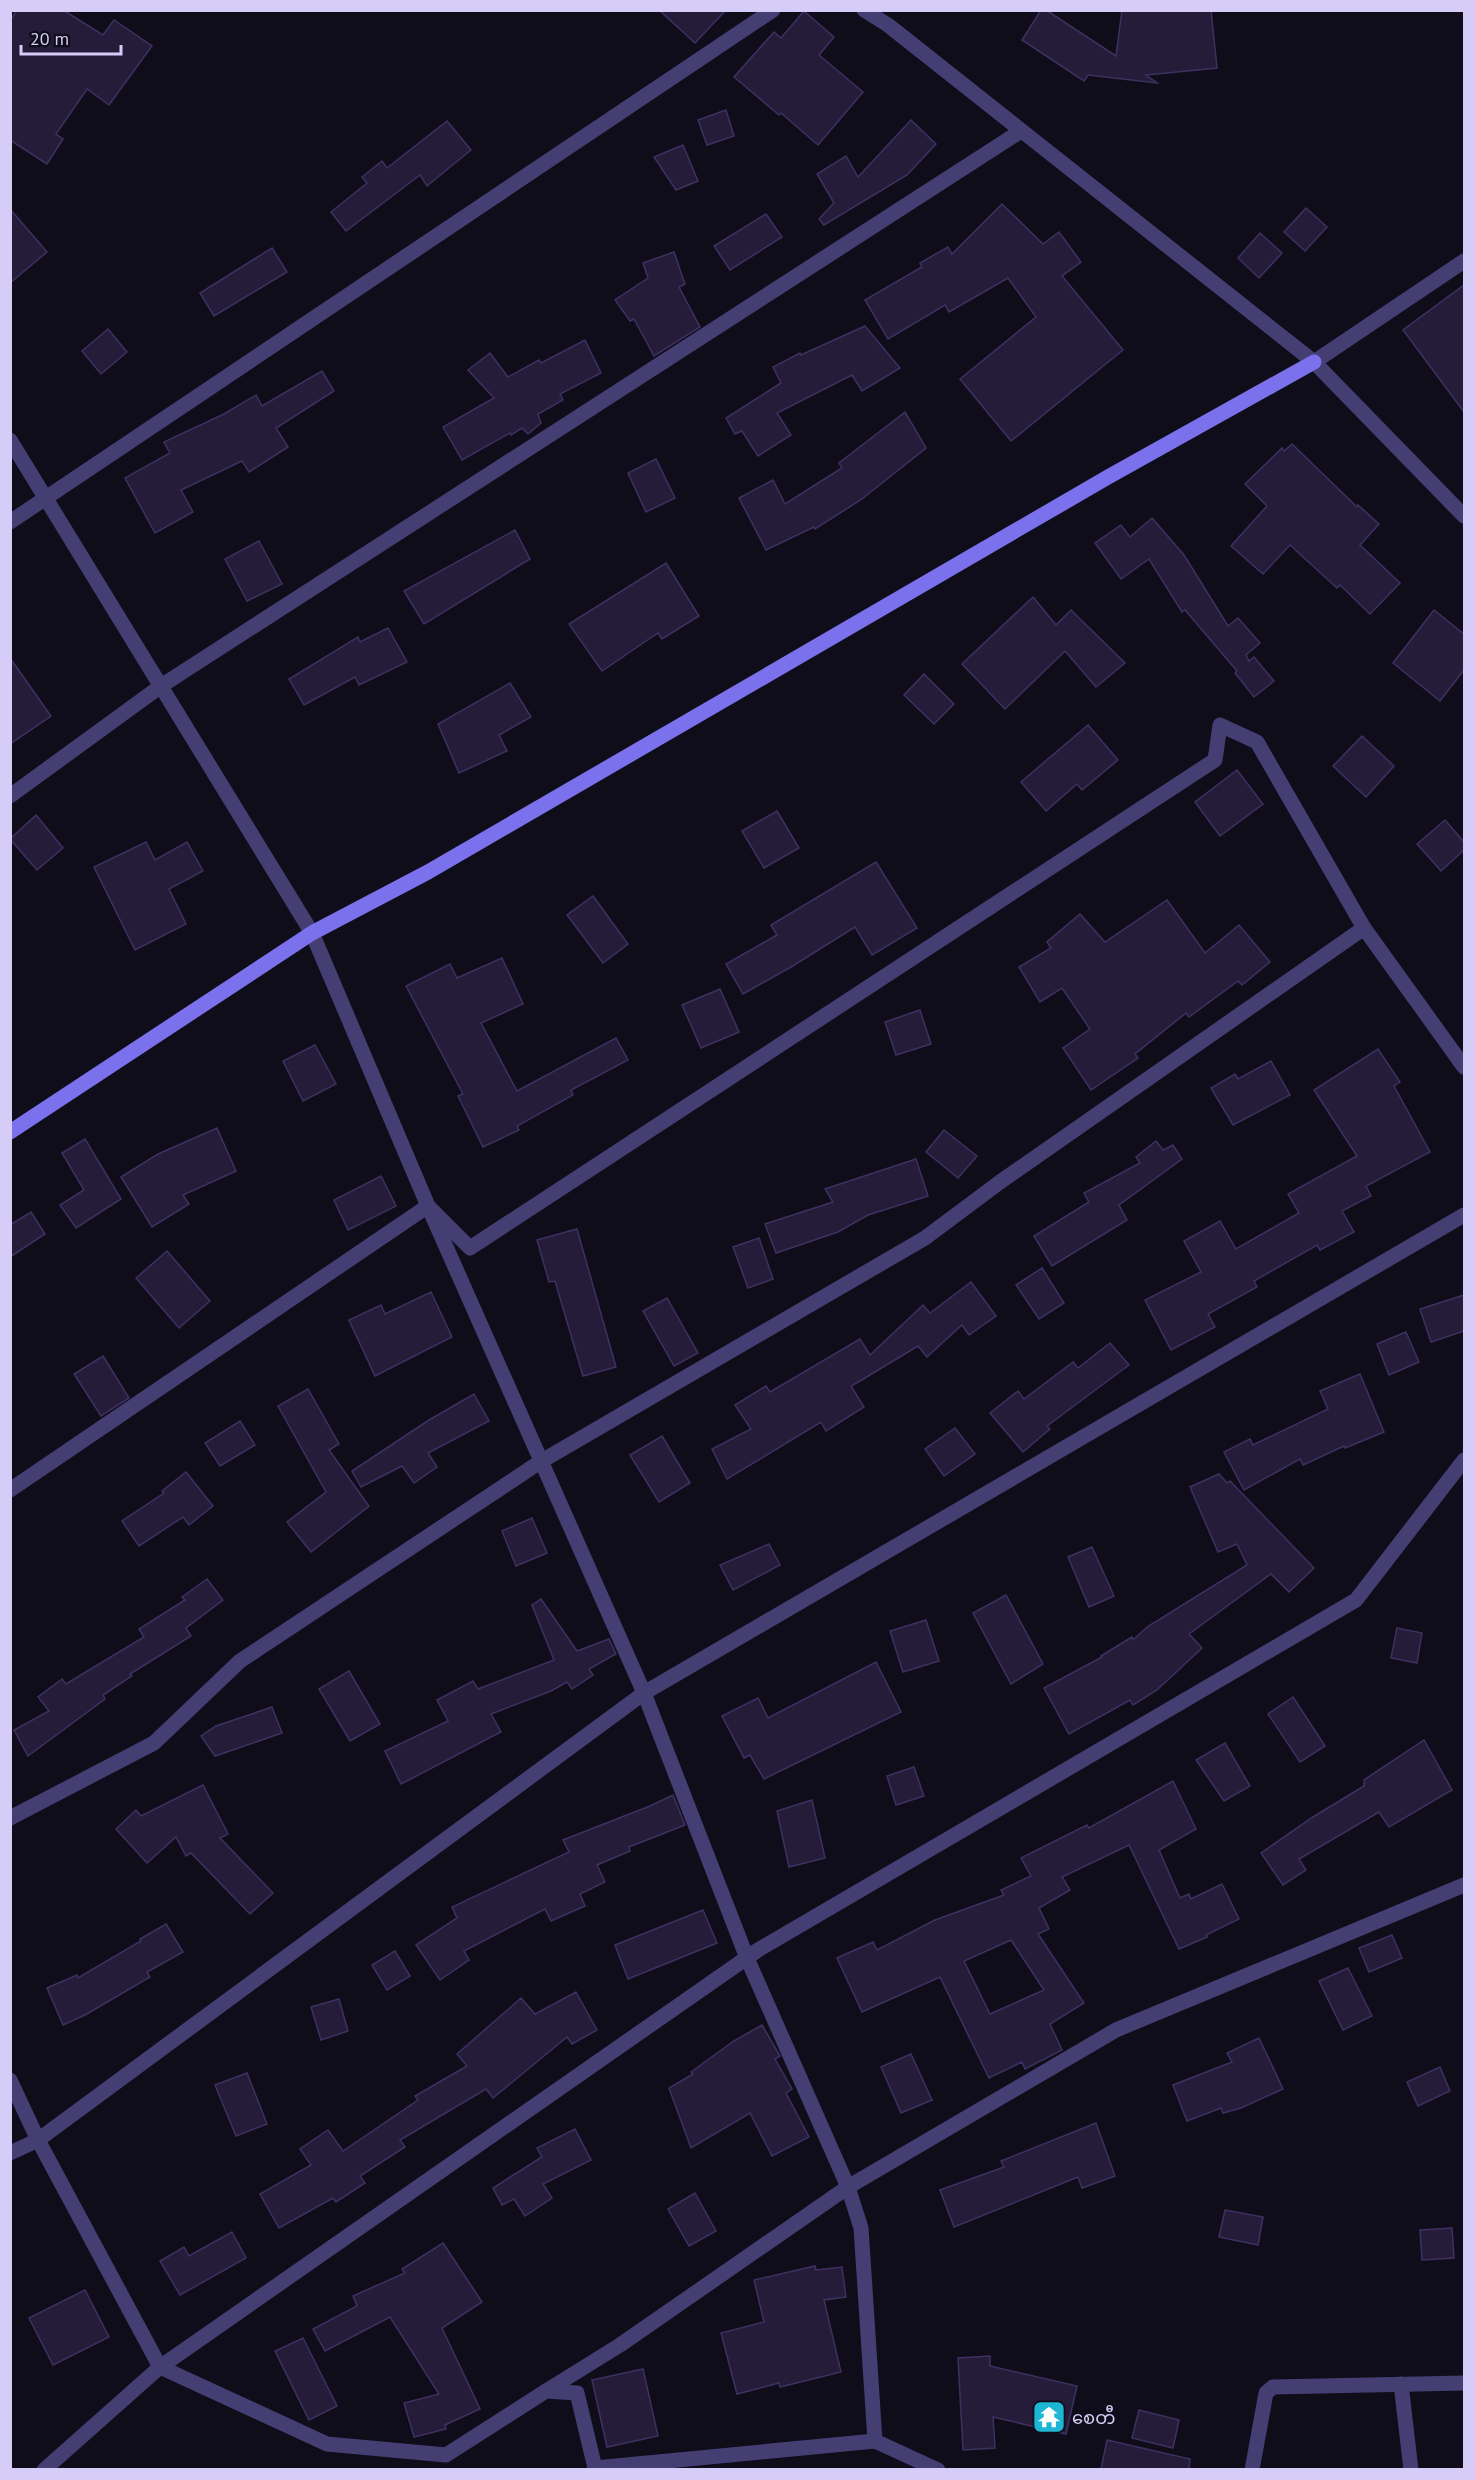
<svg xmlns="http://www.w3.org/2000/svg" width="1475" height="2480" font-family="'PT Sans','Noto Sans Myanmar',sans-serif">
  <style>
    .building { fill: #241c39; stroke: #3e3162; stroke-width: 1.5; fill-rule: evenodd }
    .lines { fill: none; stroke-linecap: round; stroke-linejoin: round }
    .street { stroke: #443e73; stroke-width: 15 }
    .secondary { stroke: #7c71ec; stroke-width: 15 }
    .labels { text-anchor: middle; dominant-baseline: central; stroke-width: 4.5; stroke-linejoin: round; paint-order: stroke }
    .poi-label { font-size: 18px; fill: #d5cdf8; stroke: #100d1a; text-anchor: start }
  </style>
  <rect width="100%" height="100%" fill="#100d1a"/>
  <!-- building -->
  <g class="building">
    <path d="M 17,10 L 63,10 L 103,35 L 114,20 L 152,46 L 109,105 L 87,89 L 56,134 L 63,139 L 47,164 L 10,140 L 10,21 Z"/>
    <path d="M 659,10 L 726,10 L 695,43 Z"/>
    <path d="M 1041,10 L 1046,10 L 1116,56 L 1122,10 L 1211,10 L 1217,68 L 1146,75 L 1157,83 L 1088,75 L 1084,81 L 1022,40 Z"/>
    <path d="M 804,11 L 834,37 L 819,55 L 863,92 L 818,145 L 781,113 L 779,115 L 734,77 L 774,32 L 781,38 Z"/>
    <path d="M 726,110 L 734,136 L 707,145 L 698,120 Z"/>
    <path d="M 911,120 L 936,144 L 907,175 L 824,225 L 819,219 L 834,203 L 817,174 L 846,156 L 858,177 Z"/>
    <path d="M 447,121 L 471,150 L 427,186 L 420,175 L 346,231 L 331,212 L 367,183 L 362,177 L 382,161 L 387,168 Z"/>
    <path d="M 683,145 L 698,181 L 676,190 L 654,157 Z"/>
    <path d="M 1002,204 L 1043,244 L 1059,232 L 1081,262 L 1062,276 L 1123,350 L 1011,441 L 960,379 L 1036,317 L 1008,278 L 949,312 L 945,305 L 888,339 L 865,300 L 922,267 L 920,263 L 948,247 L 952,254 Z"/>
    <path d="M 1306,208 L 1327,227 L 1305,251 L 1284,232 Z"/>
    <path d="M 10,209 L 47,252 L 10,283 Z"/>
    <path d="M 766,214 L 782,237 L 730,270 L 714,246 Z"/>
    <path d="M 1260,233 L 1282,253 L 1259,278 L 1238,258 Z"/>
    <path d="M 272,248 L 287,272 L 214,316 L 200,293 Z"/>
    <path d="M 674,252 L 685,284 L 679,287 L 700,327 L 654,356 L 634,319 L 630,321 L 615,300 L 648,278 L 643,263 Z"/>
    <path d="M 1464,285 L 1464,412 L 1403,330 Z"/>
    <path d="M 865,326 L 900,368 L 862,391 L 852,375 L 777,413 L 791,435 L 758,456 L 742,431 L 735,434 L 726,418 L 781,383 L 773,367 L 800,353 L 801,355 Z"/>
    <path d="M 108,329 L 127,352 L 101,374 L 82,351 Z"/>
    <path d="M 585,340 L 601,373 L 560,394 L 563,400 L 538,414 L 541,423 L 528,434 L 522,428 L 511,435 L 510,433 L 462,460 L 443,427 L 494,398 L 468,370 L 490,353 L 508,377 L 539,360 L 541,363 Z"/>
    <path d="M 322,371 L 334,391 L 276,428 L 288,447 L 249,472 L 242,461 L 181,490 L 193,512 L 155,533 L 125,478 L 170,453 L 164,442 L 224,414 L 256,395 L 262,406 Z"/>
    <path d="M 905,412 L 926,448 L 862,499 L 815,529 L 814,527 L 766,550 L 739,498 L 773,480 L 785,504 L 842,468 L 839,463 Z"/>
    <path d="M 1292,444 L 1357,507 L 1358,505 L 1379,524 L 1360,545 L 1400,583 L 1370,614 L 1340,585 L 1337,588 L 1290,545 L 1263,574 L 1231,546 L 1267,506 L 1245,484 L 1282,448 L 1284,451 Z"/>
    <path d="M 656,459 L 675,498 L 646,512 L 628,473 Z"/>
    <path d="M 1152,518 L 1184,555 L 1228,626 L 1238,618 L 1260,643 L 1246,655 L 1249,661 L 1254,657 L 1274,681 L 1254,697 L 1235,673 L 1237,671 L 1185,610 L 1182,612 L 1149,559 L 1121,579 L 1095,543 L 1121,525 L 1130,537 Z"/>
    <path d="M 515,530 L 530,559 L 424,624 L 404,591 Z"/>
    <path d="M 259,541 L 282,584 L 247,601 L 225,559 Z"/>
    <path d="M 666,563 L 699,616 L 662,639 L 658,633 L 602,671 L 569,624 Z"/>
    <path d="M 1033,597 L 1056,625 L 1071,610 L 1125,663 L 1096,687 L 1065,651 L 1005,709 L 962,664 Z"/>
    <path d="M 1434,610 L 1464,634 L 1464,670 L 1440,701 L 1393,663 Z"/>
    <path d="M 388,628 L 407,662 L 359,685 L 355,677 L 304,705 L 289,679 L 358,637 L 360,642 Z"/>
    <path d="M 10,658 L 51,716 L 10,744 Z"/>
    <path d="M 924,674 L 954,704 L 934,724 L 904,695 Z"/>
    <path d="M 510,683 L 531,717 L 499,735 L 507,751 L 459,773 L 438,724 Z"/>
    <path d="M 1088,725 L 1118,760 L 1082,790 L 1077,784 L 1046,811 L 1021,782 Z"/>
    <path d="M 1362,736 L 1394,766 L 1366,797 L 1333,766 Z"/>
    <path d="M 1237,770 L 1263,804 L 1220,836 L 1195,802 Z"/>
    <path d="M 777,811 L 799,848 L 764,868 L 742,831 Z"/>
    <path d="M 36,815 L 63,848 L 37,870 L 10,839 Z"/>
    <path d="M 1445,820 L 1464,842 L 1464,850 L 1441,871 L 1417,844 Z"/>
    <path d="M 146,842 L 155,860 L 187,842 L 203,871 L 169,889 L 186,924 L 135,950 L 94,867 Z"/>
    <path d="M 876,862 L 917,928 L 872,955 L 855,927 L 791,967 L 743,994 L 726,964 L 777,935 L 771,925 Z"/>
    <path d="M 593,896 L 628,944 L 603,963 L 567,915 Z"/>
    <path d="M 1167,900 L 1205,953 L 1239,925 L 1270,962 L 1242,985 L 1238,981 L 1189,1017 L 1186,1013 L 1135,1054 L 1138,1058 L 1091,1090 L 1063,1048 L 1090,1029 L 1062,988 L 1040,1002 L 1019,967 L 1051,948 L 1047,942 L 1080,914 L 1105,942 Z"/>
    <path d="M 502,958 L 523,1004 L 481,1023 L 517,1091 L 616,1038 L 628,1060 L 571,1090 L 573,1095 L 517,1126 L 519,1130 L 483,1147 L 458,1096 L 463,1094 L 406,986 L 450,964 L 457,978 Z"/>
    <path d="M 720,989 L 739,1032 L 701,1048 L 682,1005 Z"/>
    <path d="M 920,1010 L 931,1044 L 896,1055 L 885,1022 Z"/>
    <path d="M 315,1045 L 336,1084 L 303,1101 L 283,1061 Z"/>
    <path d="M 1378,1049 L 1400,1082 L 1394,1086 L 1430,1152 L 1366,1186 L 1371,1196 L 1342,1211 L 1354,1232 L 1320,1250 L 1317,1245 L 1254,1281 L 1257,1287 L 1208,1314 L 1215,1327 L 1171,1350 L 1145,1300 L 1201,1272 L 1184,1241 L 1220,1221 L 1236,1249 L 1299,1213 L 1288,1194 L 1357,1156 L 1314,1090 Z"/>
    <path d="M 1271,1061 L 1290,1095 L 1233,1125 L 1211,1088 L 1235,1074 L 1238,1079 Z"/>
    <path d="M 217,1128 L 236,1171 L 183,1195 L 189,1204 L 152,1227 L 121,1177 L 158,1154 Z"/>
    <path d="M 944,1130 L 977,1156 L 958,1178 L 926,1152 Z"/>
    <path d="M 85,1139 L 121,1199 L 76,1228 L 60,1205 L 84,1190 L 62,1153 Z"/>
    <path d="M 1156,1141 L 1163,1150 L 1173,1145 L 1182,1159 L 1119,1205 L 1127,1220 L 1052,1266 L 1034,1236 L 1089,1202 L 1084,1193 L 1140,1163 L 1136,1157 Z"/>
    <path d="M 916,1159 L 928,1196 L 868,1215 L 838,1232 L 776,1253 L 765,1224 L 833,1202 L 825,1189 Z"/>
    <path d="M 381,1176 L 396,1206 L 348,1230 L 334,1200 Z"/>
    <path d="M 31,1212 L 45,1234 L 10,1257 L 10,1225 Z"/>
    <path d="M 577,1229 L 616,1367 L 583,1376 L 555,1281 L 549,1282 L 537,1240 Z"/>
    <path d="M 759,1238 L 773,1279 L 748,1288 L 733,1247 Z"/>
    <path d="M 167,1251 L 210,1301 L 179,1328 L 136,1278 Z"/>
    <path d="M 1042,1268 L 1064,1303 L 1039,1319 L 1016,1285 Z"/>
    <path d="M 971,1282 L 996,1316 L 969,1335 L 962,1325 L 927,1357 L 918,1346 L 860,1381 L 851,1386 L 864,1407 L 826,1431 L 821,1422 L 727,1479 L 712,1449 L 751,1429 L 735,1405 L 766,1386 L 770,1392 L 860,1339 L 870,1355 L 923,1305 L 930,1313 Z"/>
    <path d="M 431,1292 L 452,1337 L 375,1376 L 349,1320 L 381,1305 L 385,1314 Z"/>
    <path d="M 1464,1295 L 1464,1331 L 1431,1342 L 1420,1309 Z"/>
    <path d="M 667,1298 L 698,1353 L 674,1366 L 643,1311 Z"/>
    <path d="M 1406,1332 L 1419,1362 L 1389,1375 L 1377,1344 Z"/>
    <path d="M 1110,1343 L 1129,1365 L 1047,1426 L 1050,1429 L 1023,1452 L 990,1413 L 1018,1391 L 1024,1399 L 1073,1362 L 1078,1368 Z"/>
    <path d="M 103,1356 L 129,1398 L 101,1416 L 74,1374 Z"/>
    <path d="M 1360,1374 L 1384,1432 L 1345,1448 L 1344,1446 L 1303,1465 L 1300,1459 L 1244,1490 L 1224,1452 L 1250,1439 L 1253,1445 L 1328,1409 L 1320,1391 Z"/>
    <path d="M 308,1389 L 339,1444 L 329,1450 L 369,1506 L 311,1552 L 287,1522 L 326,1492 L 278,1406 Z"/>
    <path d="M 474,1394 L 489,1421 L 428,1453 L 437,1467 L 414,1483 L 402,1466 L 361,1487 L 352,1471 L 429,1420 Z"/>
    <path d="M 240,1421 L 255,1445 L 220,1466 L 205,1443 Z"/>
    <path d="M 955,1428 L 975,1454 L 944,1476 L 925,1449 Z"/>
    <path d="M 662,1436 L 690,1483 L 659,1502 L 630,1455 Z"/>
    <path d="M 186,1472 L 213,1506 L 189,1525 L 183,1517 L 139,1546 L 122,1521 L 164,1493 L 162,1491 Z"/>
    <path d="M 1219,1474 L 1227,1483 L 1230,1481 L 1314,1568 L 1289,1592 L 1271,1574 L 1189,1634 L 1202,1648 L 1157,1690 L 1133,1705 L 1130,1700 L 1069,1734 L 1044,1688 L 1102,1657 L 1101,1656 L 1132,1637 L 1133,1640 L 1147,1627 L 1247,1565 L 1237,1544 L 1218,1552 L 1190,1487 Z"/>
    <path d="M 532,1518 L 547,1553 L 516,1566 L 502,1531 Z"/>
    <path d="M 769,1544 L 780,1565 L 733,1590 L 720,1565 Z"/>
    <path d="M 1092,1547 L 1114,1596 L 1089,1607 L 1068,1557 Z"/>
    <path d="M 207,1579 L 223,1600 L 186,1628 L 191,1636 L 130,1674 L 132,1676 L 103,1695 L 105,1699 L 28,1756 L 14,1730 L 49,1711 L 38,1697 L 62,1679 L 66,1684 L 144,1637 L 139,1629 L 185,1600 L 182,1597 Z"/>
    <path d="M 1006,1595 L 1043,1664 L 1011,1684 L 973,1613 Z"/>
    <path d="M 541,1599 L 577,1651 L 609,1639 L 616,1654 L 589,1669 L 593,1675 L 572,1689 L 567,1682 L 551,1691 L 491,1714 L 501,1732 L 401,1784 L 385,1751 L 448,1721 L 437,1700 L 473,1681 L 478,1689 L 554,1660 L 532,1605 Z"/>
    <path d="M 926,1620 L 939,1661 L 903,1672 L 890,1631 Z"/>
    <path d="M 1397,1628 L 1422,1633 L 1417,1663 L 1391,1658 Z"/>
    <path d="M 876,1662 L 901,1712 L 764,1779 L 750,1755 L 744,1758 L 722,1716 L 758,1698 L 768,1718 Z"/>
    <path d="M 349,1671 L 380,1724 L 350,1741 L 319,1689 Z"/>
    <path d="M 1293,1697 L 1325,1746 L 1300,1762 L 1268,1714 Z"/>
    <path d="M 272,1707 L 282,1733 L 215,1756 L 201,1736 L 216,1726 Z"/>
    <path d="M 1424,1740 L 1452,1790 L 1389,1827 L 1379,1812 L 1299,1859 L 1306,1870 L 1283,1885 L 1261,1853 L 1313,1817 L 1364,1786 L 1364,1780 Z"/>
    <path d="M 1225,1743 L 1250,1786 L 1224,1801 L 1196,1760 Z"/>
    <path d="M 914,1767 L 924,1796 L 896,1805 L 887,1776 Z"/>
    <path d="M 1173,1781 L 1196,1829 L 1159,1850 L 1180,1898 L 1189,1894 L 1191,1899 L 1222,1884 L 1239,1919 L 1206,1935 L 1207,1937 L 1179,1949 L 1129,1845 L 1062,1877 L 1070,1890 L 1039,1908 L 1049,1929 L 1038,1934 L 1084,2003 L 1050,2024 L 1062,2050 L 1025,2069 L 1022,2062 L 989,2078 L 940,1977 L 862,2012 L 837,1958 L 873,1942 L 877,1950 L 935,1920 L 1004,1895 L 1001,1890 L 1031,1876 L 1021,1858 L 1087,1825 L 1089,1828 ZM 1011,1940 L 1044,1990 L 990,2014 L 964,1961 Z"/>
    <path d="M 203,1785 L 228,1834 L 220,1838 L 273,1893 L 250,1914 L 191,1853 L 186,1856 L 176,1837 L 147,1863 L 116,1829 L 136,1810 L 141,1816 Z"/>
    <path d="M 673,1795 L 685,1825 L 629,1847 L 630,1851 L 597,1865 L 605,1882 L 580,1894 L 585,1906 L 551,1921 L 545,1909 L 464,1951 L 469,1960 L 440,1980 L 416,1945 L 457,1918 L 452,1907 L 569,1852 L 563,1840 L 650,1806 Z"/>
    <path d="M 812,1800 L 825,1858 L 789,1867 L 777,1811 Z"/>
    <path d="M 703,1910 L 717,1943 L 628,1979 L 615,1945 Z"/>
    <path d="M 166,1924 L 183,1952 L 147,1972 L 150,1977 L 85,2015 L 63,2025 L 47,1988 L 77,1975 L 78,1978 L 141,1941 L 140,1939 Z"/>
    <path d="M 1392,1935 L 1402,1958 L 1369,1972 L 1359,1948 Z"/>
    <path d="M 395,1951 L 410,1976 L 387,1990 L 372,1965 Z"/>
    <path d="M 1348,1968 L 1372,2016 L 1343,2030 L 1319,1981 Z"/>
    <path d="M 576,1992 L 597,2030 L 572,2044 L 567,2037 L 493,2098 L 486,2089 L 400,2140 L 405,2147 L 360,2176 L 365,2183 L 336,2202 L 333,2198 L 279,2228 L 260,2194 L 311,2165 L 300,2149 L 328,2130 L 343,2151 L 418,2100 L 415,2096 L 467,2066 L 457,2054 L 521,1998 L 535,2014 Z"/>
    <path d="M 339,1999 L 348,2031 L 321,2040 L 311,2007 Z"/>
    <path d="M 762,2025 L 780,2056 L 775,2059 L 792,2089 L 786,2093 L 809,2137 L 772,2156 L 750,2113 L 691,2148 L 669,2088 L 693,2074 L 691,2072 L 734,2041 Z"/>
    <path d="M 1259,2038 L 1283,2089 L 1241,2108 L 1223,2113 L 1221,2108 L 1187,2121 L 1173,2085 L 1232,2062 L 1227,2053 Z"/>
    <path d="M 911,2054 L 932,2100 L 901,2113 L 881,2067 Z"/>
    <path d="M 1440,2067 L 1450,2091 L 1418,2106 L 1407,2082 Z"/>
    <path d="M 247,2073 L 267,2124 L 236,2136 L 215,2085 Z"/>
    <path d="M 1096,2123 L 1115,2176 L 1082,2188 L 1078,2177 L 954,2227 L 940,2190 L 1004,2167 L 1001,2161 Z"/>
    <path d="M 575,2129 L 591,2160 L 543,2184 L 552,2198 L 525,2216 L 514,2199 L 502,2205 L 493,2188 L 542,2157 L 537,2148 Z"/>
    <path d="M 695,2193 L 716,2231 L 689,2246 L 668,2209 Z"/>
    <path d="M 1225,2210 L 1263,2217 L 1258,2245 L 1219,2237 Z"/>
    <path d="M 1452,2228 L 1454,2258 L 1422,2260 L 1420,2230 Z"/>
    <path d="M 232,2232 L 246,2258 L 180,2295 L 160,2261 L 184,2247 L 189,2256 Z"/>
    <path d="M 443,2243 L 482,2302 L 442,2328 L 480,2409 L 445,2425 L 446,2429 L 414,2437 L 404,2403 L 439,2394 L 390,2317 L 325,2351 L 313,2329 L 357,2306 L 353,2296 L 405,2273 L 402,2269 Z"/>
    <path d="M 815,2266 L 816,2270 L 842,2267 L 846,2297 L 824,2300 L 841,2372 L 780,2387 L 779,2383 L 737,2394 L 721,2333 L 764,2322 L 754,2280 Z"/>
    <path d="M 85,2290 L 109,2337 L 53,2365 L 29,2318 Z"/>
    <path d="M 303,2338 L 337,2406 L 309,2420 L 275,2351 Z"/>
    <path d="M 990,2356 L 990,2366 L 1077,2386 L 1066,2434 L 993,2417 L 995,2448 L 963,2450 L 958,2358 Z"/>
    <path d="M 643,2369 L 658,2436 L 607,2447 L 592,2380 Z"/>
    <path d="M 1139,2410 L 1179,2420 L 1173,2448 L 1132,2438 Z"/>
    <path d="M 1107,2440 L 1190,2459 L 1189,2469 L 1101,2469 Z"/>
  </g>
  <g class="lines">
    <!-- street -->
    <g class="street">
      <path d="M 864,10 L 888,25 L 1314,362 L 1464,516"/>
      <path d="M 1314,362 L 1464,261"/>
      <path d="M 10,440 L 312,933 L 428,1206 L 644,1693 L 747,1958 L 848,2187 L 861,2228 L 875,2441"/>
      <path d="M 10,522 L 773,10"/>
      <path d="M 10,796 L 161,686 L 1021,131"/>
      <path d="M 10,1490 L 428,1206 L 470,1248 L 1215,760 L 1220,725 L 1257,742 L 1364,928 L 1464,1067"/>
      <path d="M 10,1818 L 154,1743 L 240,1661 L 540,1462 L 925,1238 L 1000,1182 L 1364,928"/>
      <path d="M 10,2080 L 38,2140 L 160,2367 L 327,2444 L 446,2455 L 546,2391 L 577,2393 L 595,2468 L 875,2441 L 938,2470"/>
      <path d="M 10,2153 L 38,2140 L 644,1693 L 1464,1215"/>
      <path d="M 1401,2384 L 1411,2470"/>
      <path d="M 546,2391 L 620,2345 L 848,2187 L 1116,2030 L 1464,1885"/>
      <path d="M 44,2470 L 160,2367 L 758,1950 L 1356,1600 L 1464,1460"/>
      <path d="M 1252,2470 L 1266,2393 L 1273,2387 L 1464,2383"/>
    </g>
    <!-- secondary -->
    <path class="secondary" d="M 10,1132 L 312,933 L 428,872 L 1108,477 L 1314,362"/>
  </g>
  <!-- icons -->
  <defs>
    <g id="temple-square" transform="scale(1.725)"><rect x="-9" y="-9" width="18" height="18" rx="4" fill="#1db6d5" stroke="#100d1a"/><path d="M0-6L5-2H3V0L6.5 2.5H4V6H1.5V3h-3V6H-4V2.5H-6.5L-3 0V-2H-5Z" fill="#fff"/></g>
  </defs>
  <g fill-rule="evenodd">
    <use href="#temple-square" x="1049" y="2417"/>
  </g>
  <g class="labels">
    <!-- poi labels -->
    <g class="poi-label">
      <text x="1072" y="2417">စေတီ</text>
    </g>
  </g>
  <!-- border -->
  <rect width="1475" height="2480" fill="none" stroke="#d5cdf8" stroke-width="24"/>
  <!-- scale -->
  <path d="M21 45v9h100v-9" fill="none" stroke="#d5cdf8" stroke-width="3"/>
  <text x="30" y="45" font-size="18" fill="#d5cdf8" stroke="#100d1a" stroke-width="4.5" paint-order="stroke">20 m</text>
</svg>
